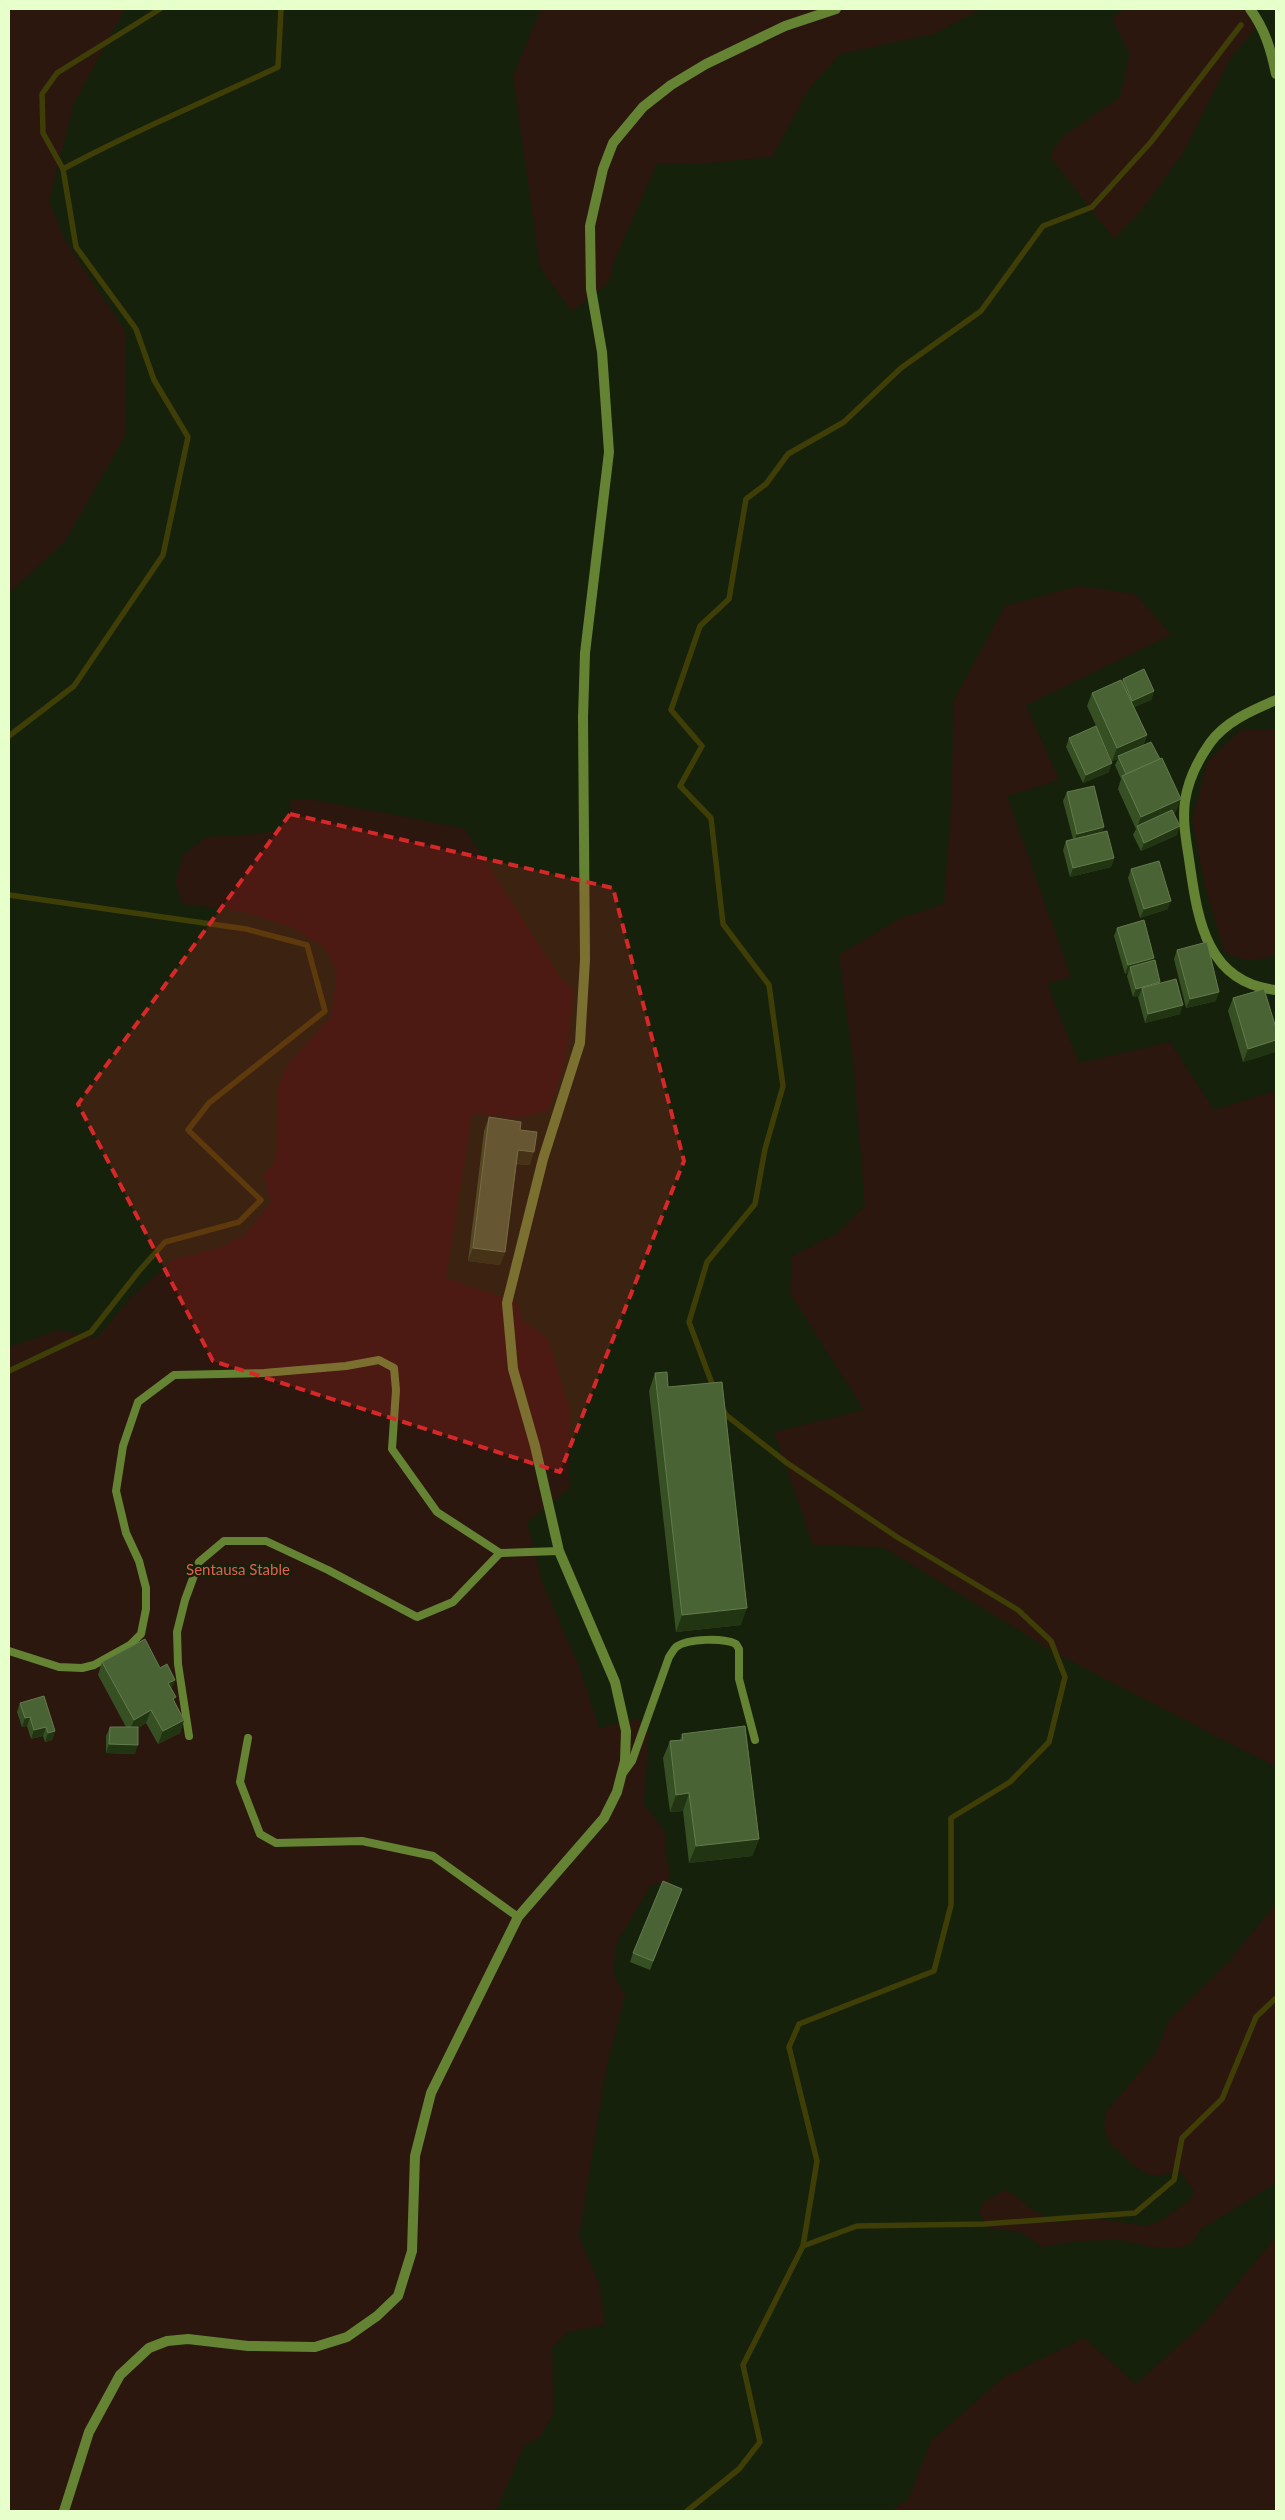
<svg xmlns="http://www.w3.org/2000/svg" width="1285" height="2520" font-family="Lato,sans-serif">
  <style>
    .green { fill: #2b170e }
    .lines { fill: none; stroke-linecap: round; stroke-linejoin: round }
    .stream { stroke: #3f3e06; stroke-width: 5.5 }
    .service { stroke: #648333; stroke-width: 8 }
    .minor { stroke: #648333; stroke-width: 10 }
    .tertiary { stroke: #648333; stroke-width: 10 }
    .wall { fill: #375023 }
    .shaded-wall { fill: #223512 }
    .building { fill: #4a6335; stroke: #637b4c }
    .marked { fill: #d62828; fill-opacity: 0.2; stroke: #d62828; stroke-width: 4; stroke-dasharray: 10 6; stroke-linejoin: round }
    .labels { text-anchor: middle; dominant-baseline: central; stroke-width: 5; stroke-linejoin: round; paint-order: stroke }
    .park-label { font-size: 15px; fill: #e65e50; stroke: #16210b }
  </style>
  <rect width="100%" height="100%" fill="#16210b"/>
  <!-- green -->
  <g class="green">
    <path d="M 9,9 L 125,9 L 74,103 L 49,201 L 66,242 L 126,332 L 125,436 L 65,541 L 9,593 Z"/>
    <path d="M 541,9 L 982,9 L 933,34 L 840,54 L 808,90 L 772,157 L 697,164 L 657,163 L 614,262 L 609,282 L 572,312 L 540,267 L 513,76 Z"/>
    <path d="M 1125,9 L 1241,9 L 1264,19 L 1231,57 L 1183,153 L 1140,212 L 1114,239 L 1050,156 L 1062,137 L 1120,97 L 1130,53 L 1112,19 Z"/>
    <path d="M 1079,586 L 1135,594 L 1171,635 L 1026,705 L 1059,780 L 1007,796 L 1071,977 L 1047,984 L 1079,1063 L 1170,1042 L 1214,1110 L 1276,1091 L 1276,1767 L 1061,1656 L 883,1547 L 813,1545 L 774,1432 L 864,1410 L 790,1293 L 792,1256 L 836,1234 L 865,1206 L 854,1070 L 839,955 L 899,919 L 944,904 L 951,805 L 954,700 L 1005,606 Z"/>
    <path d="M 1241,730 L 1276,730 L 1276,955 C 1256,961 1242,963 1224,951 L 1205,886 L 1192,820 L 1208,761 Z"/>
    <path d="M 290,799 L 309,799 L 464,828 L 561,979 L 574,990 L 565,1063 L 548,1111 L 516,1118 L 472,1113 L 446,1278 L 518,1303 L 522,1321 L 548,1338 L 569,1408 L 570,1488 L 527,1522 L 542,1582 L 580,1669 L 599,1728 L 638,1719 L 649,1731 L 644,1804 L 666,1833 L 665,1844 L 670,1881 L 651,1885 L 617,1942 L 613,1972 L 625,1996 L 606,2069 L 579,2237 L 599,2283 L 605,2325 L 568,2332 L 552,2347 L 554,2412 L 540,2437 L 524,2445 L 496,2511 L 9,2511 L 9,1347 L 59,1330 L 97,1338 L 132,1296 L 174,1259 L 217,1249 L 246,1234 L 271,1203 L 263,1175 L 276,1160 L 278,1086 L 287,1066 L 331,1016 L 337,971 L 324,947 L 291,927 L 245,912 L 183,904 L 175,883 L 183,855 L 206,837 L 246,835 L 275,831 L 291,816 Z"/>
    <path d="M 1276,1904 L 1276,2183 L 1201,2229 L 1191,2244 L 1181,2247 L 1154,2247 L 1119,2240 L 1078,2241 L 1043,2247 L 1020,2232 L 988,2228 L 979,2212 L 984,2202 L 1006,2189 L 1034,2211 L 1058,2223 L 1090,2218 L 1147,2226 L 1162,2220 L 1192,2199 L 1194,2191 L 1180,2172 L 1153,2176 L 1138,2169 L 1111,2145 L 1104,2129 L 1106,2112 L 1156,2053 L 1169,2020 L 1229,1961 Z"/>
    <path d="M 1276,2237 L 1276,2511 L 890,2511 L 908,2500 L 931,2441 L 1004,2377 L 1084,2338 L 1136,2384 L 1207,2320 Z"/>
  </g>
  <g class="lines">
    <!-- stream -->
    <g class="stream">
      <path d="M 63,169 L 43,133 L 42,94 L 57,73 L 160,9"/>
      <path d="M 9,736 L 74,686 L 163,555 L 188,437 L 154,380 L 136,329 L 76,247 L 63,169 C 132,131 207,101 278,67 L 281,9"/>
      <path d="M 9,895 L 246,929 L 307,945 L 325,1011 L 209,1103 L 188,1130 L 261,1200 L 239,1222 L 165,1242 L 139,1271 L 91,1332 L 9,1371"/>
      <path d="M 714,1389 L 689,1322 L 707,1262 L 755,1204 L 765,1149 L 783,1086 L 769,985 L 723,924 L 711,818 L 680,786 L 702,746 L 671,710 L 700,626 L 729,599 L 746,499 L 766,484 L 788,454 L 844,422 L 901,368 L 981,311 L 1043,226 L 1092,207 L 1151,142 L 1241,25"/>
      <path d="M 803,2246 L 857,2226 L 984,2224 L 1135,2213 L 1174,2180 L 1182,2138 L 1222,2099 L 1256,2017 L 1276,1998"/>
      <path d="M 687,2511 L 739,2469 L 760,2442 L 743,2365 L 803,2246 L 817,2161 L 789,2047 L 799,2024 L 934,1971 L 951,1905 L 951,1818 L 1010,1782 L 1049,1742 L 1065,1677 L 1051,1641 L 1018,1610 L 897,1537 L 787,1463 L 726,1415 L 723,1409"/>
    </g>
    <!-- service -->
    <g class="service">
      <path d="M 9,1651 L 59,1667 L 82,1668 L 94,1665 L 130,1645 L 141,1634 L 146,1609 L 146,1588 L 139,1561 L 126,1533 L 116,1491 L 123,1446 L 138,1402 L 174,1375 L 264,1373 L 346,1366 L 379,1360 L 394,1368 L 396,1390 L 392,1449 L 437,1512 L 500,1553"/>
      <path d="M 189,1736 L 178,1664 L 177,1632 L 185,1600 L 199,1562 L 224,1541 L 266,1541 L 328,1570 L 417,1617 L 453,1602 L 500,1553 L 559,1551"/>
      <path d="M 248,1738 L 240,1782 L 260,1834 L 276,1843 L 362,1841 L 433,1856 L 518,1917"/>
      <path d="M 624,1772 L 632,1761 L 669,1657 C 671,1654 674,1649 676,1647 C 688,1638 724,1638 736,1644 L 739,1649 L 739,1679 L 755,1740"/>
    </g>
    <!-- minor -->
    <g class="minor">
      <path d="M 1250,9 C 1265,29 1271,50 1276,74"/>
      <path d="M 1276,700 C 1253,710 1226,721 1210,743 C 1198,760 1188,781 1185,801 C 1182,823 1187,844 1190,866 C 1198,922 1208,983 1276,990"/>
    </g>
    <!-- tertiary -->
    <path class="tertiary" d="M 64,2511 L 89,2432 L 120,2375 L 149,2348 L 167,2341 L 188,2339 L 248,2346 L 315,2347 L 347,2337 L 377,2316 L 398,2296 L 412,2251 L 415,2156 L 431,2093 L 518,1917 L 604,1818 L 617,1792 L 625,1761 L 626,1731 L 615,1682 L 559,1551 L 535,1446 L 513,1369 L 507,1303 L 543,1159 L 580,1043 L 585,960 L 583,717 L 585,653 L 609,452 L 602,352 L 591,289 L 590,226 L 603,169 L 613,143 L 643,107 L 671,85 L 706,64 L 785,26 L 836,9"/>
  </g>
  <!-- wall -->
  <g class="wall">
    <path d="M 1123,679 L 1154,691 L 1151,700 L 1134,707 L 1147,735 L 1143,746 L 1176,812 L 1174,813 L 1177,835 L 1141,851 L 1133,835 L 1136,829 L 1118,789 L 1121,779 L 1115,765 L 1118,759 L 1112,761 L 1087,706 L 1092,693 L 1122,681 Z"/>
    <path d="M 1069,738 L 1109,772 L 1083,783 L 1066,747 Z"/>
    <path d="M 1067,792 L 1102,832 L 1114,858 L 1111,867 L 1070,877 L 1063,850 L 1066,841 L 1073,839 L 1063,801 Z"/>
    <path d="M 1131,869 L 1168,909 L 1140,918 L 1128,878 Z"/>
    <path d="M 1117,928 L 1153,960 L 1160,984 L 1180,1014 L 1145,1023 L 1138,997 L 1139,996 L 1133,997 L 1127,976 L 1128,973 L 1125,974 L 1114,936 Z"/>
    <path d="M 1177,950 L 1216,1001 L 1186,1008 L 1174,959 Z"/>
    <path d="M 1233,998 L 1275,1022 L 1276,1018 L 1276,1049 L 1275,1052 L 1243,1062 L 1228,1011 Z"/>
    <path d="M 489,1117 L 520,1130 L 530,1165 L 516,1164 L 505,1252 L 500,1265 L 468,1261 L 484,1131 Z"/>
    <path d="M 655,1373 L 668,1387 L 741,1625 L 676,1632 L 649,1391 Z"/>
    <path d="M 102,1662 L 172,1689 L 174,1702 L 184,1720 L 180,1733 L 158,1744 L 146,1723 L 138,1728 L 135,1754 L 106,1753 L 106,1736 L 110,1727 L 126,1727 L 98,1675 Z"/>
    <path d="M 20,1703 L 55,1731 L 52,1740 L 45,1742 L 43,1736 L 31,1739 L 27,1726 L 22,1727 L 17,1712 Z"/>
    <path d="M 682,1734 L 759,1839 L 752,1856 L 689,1863 L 683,1811 L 670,1812 L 663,1758 L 670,1741 L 680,1740 Z"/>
    <path d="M 682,1889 L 650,1970 L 630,1962 L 633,1953 Z"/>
  </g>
  <!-- shaded-wall -->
  <g class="shaded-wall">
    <path d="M 1154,691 L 1151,700 L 1129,709 L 1132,701 Z"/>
    <path d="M 1147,735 L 1142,748 L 1118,756 L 1118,759 L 1112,761 L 1117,748 Z"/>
    <path d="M 1112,763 L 1109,772 L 1083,783 L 1086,775 Z"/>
    <path d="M 1181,799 L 1176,812 L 1138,829 L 1137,827 L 1141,817 Z"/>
    <path d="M 1180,826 L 1177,835 L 1141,851 L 1144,843 Z"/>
    <path d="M 1104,827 L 1101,836 L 1073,843 L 1077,834 Z"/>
    <path d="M 1114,858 L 1111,867 L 1070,877 L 1073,868 Z"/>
    <path d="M 1171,901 L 1168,909 L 1140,918 L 1144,909 Z"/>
    <path d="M 1154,958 L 1151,966 L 1130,967 L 1128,973 L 1125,974 L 1128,965 Z"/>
    <path d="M 1160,982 L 1157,991 L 1142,988 L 1139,996 L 1133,997 L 1136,989 Z"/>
    <path d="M 1219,992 L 1216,1001 L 1186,1008 L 1190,999 Z"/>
    <path d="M 1183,1005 L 1180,1014 L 1145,1023 L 1148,1014 Z"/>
    <path d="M 1276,1040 L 1276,1049 L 1275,1052 L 1243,1062 L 1248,1049 Z"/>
    <path d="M 518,1150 L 534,1152 L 530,1165 L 513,1163 Z"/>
    <path d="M 473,1248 L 505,1252 L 500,1265 L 468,1261 Z"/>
    <path d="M 747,1608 L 741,1625 L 676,1632 L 682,1615 Z"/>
    <path d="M 175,1680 L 170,1693 L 168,1683 Z"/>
    <path d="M 151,1710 L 146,1723 L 129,1733 L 134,1720 Z"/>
    <path d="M 30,1717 L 27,1726 L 22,1727 L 25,1718 Z"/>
    <path d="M 184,1720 L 180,1733 L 158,1744 L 163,1731 Z"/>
    <path d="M 46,1727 L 43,1736 L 31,1739 L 34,1730 Z"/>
    <path d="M 55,1731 L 52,1740 L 45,1742 L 48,1733 Z"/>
    <path d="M 109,1744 L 138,1745 L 135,1754 L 106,1753 Z"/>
    <path d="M 689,1793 L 683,1811 L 670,1812 L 676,1795 Z"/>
    <path d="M 759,1839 L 752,1856 L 689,1863 L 696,1846 Z"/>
  </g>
  <!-- building -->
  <g class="building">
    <path d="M 1144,669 L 1154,691 L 1132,701 L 1123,679 Z"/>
    <path d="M 1121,680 L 1147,735 L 1117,748 L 1092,693 Z"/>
    <path d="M 1096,726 L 1112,763 L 1086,775 L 1069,738 Z"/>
    <path d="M 1151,742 L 1160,759 L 1126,774 L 1118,756 Z"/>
    <path d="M 1162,758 L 1181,799 L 1141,817 L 1122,776 Z"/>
    <path d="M 1094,786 L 1104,827 L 1077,834 L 1067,792 Z"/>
    <path d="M 1172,810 L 1180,826 L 1144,843 L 1137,826 Z"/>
    <path d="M 1107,831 L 1114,858 L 1073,868 L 1066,841 Z"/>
    <path d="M 1159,861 L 1171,901 L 1144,909 L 1131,869 Z"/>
    <path d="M 1144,920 L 1154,958 L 1128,965 L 1117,928 Z"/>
    <path d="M 1207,942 L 1219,992 L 1190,999 L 1177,950 Z"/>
    <path d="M 1155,960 L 1160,982 L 1136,989 L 1130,967 Z"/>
    <path d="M 1176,979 L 1183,1005 L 1148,1014 L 1142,988 Z"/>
    <path d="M 1264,989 L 1276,1028 L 1276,1040 L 1248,1049 L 1233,998 Z"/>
    <path d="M 489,1117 L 521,1122 L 520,1130 L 537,1132 L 534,1152 L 518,1150 L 505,1252 L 473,1248 Z"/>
    <path d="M 667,1372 L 668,1387 L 722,1382 L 747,1608 L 682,1615 L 655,1373 Z"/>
    <path d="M 145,1639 L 160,1668 L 167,1664 L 175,1680 L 168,1683 L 176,1697 L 173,1699 L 184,1720 L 163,1731 L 151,1710 L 134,1720 L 102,1662 Z"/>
    <path d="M 44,1696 L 55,1731 L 48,1733 L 46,1727 L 34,1730 L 30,1717 L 25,1718 L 20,1703 Z"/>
    <path d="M 745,1726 L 759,1839 L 696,1846 L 689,1793 L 676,1795 L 670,1741 L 683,1740 L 682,1734 Z"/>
    <path d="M 110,1727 L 138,1727 L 138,1745 L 109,1744 Z"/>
    <path d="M 663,1881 L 682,1889 L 653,1961 L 633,1953 Z"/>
  </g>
  <!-- marked area -->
  <path class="marked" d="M 290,814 L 613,888 L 684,1161 L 560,1472 L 213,1361 L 78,1104 Z"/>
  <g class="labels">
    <!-- park labels -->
    <g class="park-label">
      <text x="238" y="1569">Sentausa Stable</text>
    </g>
  </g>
  <!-- border -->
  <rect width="1285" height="2520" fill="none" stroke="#e7ffcb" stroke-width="20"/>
</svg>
